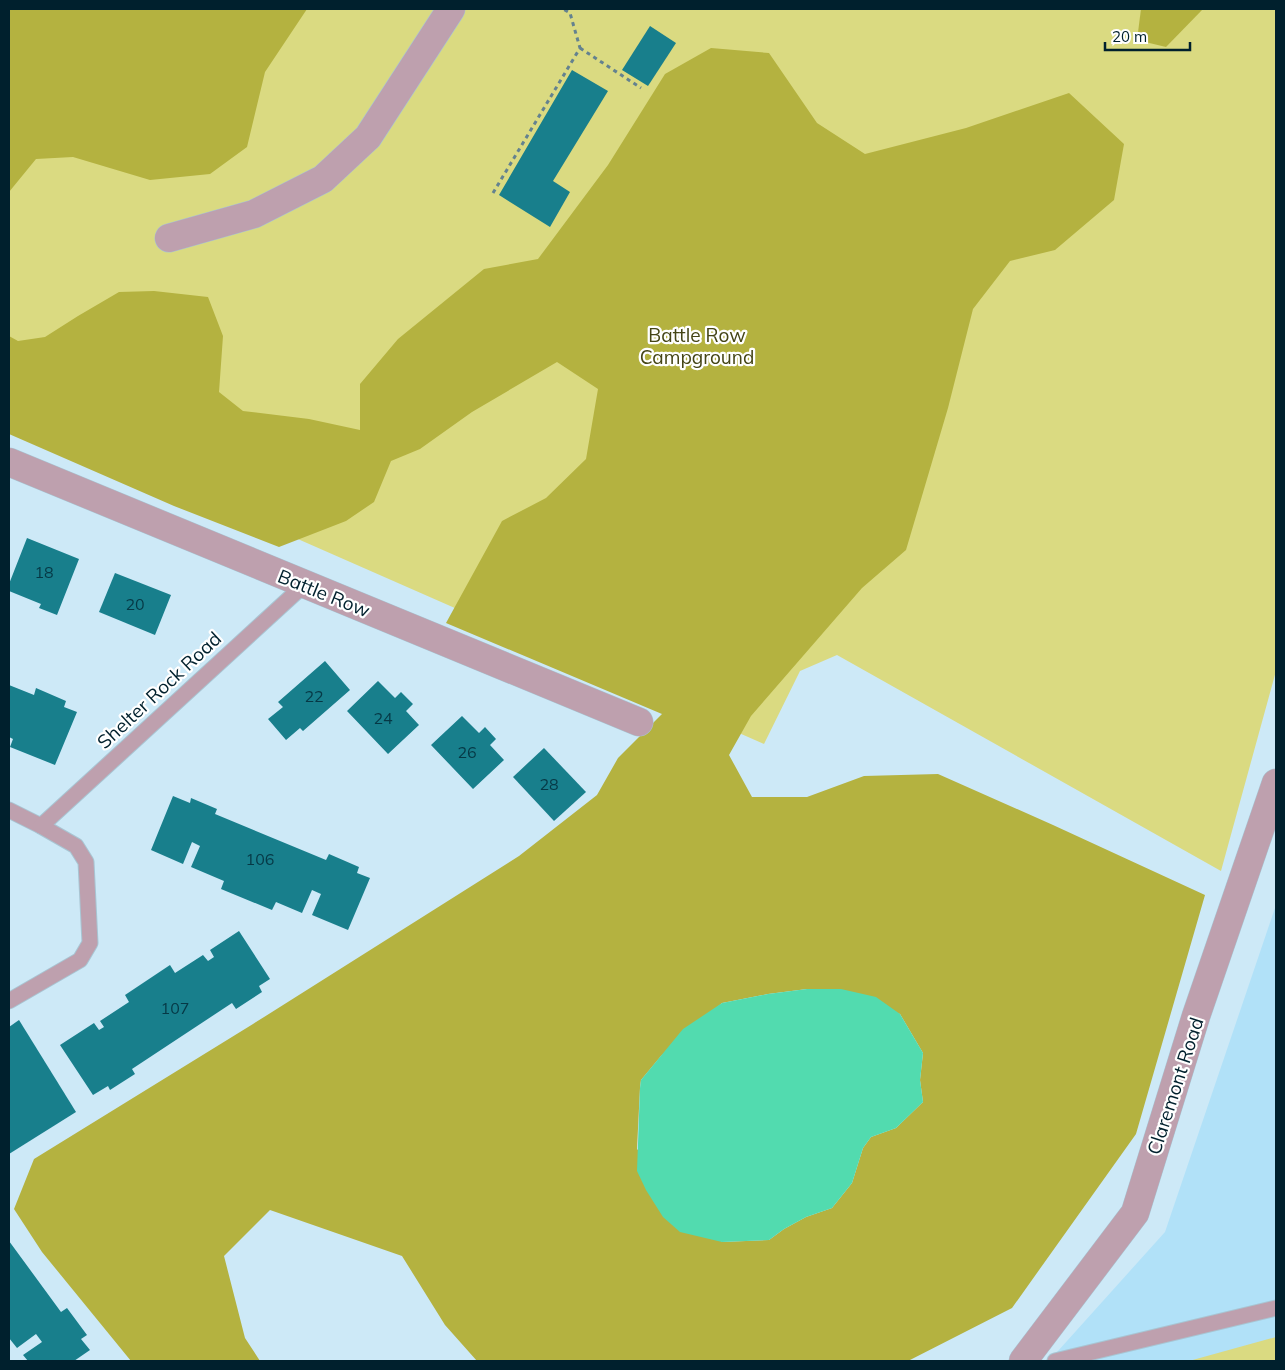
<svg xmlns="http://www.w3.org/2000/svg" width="1285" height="1370" font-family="Mulish,sans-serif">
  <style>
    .built { fill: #b1e1f8 }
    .green { fill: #dada81 }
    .forest { fill: #b4b240; fill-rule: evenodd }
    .water { fill: #52dbaf }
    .building { fill: #187f8c }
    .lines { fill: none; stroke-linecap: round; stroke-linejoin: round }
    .service-casing { stroke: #a8c5d3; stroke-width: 17 }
    .minor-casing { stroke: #a8c5d3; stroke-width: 29 }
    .path { stroke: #64828f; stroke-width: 3; stroke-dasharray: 4 4; stroke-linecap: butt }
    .service { stroke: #bea0ae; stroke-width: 15 }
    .minor { stroke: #bea0ae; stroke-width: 28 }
    .labels { text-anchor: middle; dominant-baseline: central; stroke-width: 4.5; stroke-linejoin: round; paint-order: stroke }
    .number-label { font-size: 16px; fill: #063845 }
    .park-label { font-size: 19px; fill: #454516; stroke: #fff }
    .street-label { font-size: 19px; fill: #00202d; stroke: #fff }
  </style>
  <rect width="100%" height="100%" fill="#cde9f7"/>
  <!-- built -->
  <path class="built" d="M 1276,905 L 1276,1361 L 1049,1361 L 1165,1232 Z"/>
  <!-- green -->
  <g class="green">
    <path d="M 9,9 L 1276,9 L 1276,671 L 1221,871 L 837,655 L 800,671 L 764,744 L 9,412 Z"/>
    <path d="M 1276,1337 L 1276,1361 L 1189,1361 Z"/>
  </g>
  <!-- forest -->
  <g class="forest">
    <path d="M 9,9 L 307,9 L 265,72 L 247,147 L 210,174 L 150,180 L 73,157 L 36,159 L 9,192 Z"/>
    <path d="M 1141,9 L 1203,9 L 1166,47 L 1137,40 Z"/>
    <path d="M 711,48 L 769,53 L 817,123 L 865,154 L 966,128 L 1069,93 L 1124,144 L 1114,200 L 1055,250 L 1010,261 L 973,309 L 948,408 L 906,550 L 862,588 L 751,716 L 729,755 L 752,797 L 807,797 L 864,776 L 938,774 L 1053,825 L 1205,895 L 1136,1134 L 1012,1308 L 908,1361 L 477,1361 L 445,1325 L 402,1256 L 270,1210 L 224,1256 L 245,1338 L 260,1361 L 131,1361 L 42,1252 L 14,1209 L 34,1159 L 253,1024 L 519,856 L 597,795 L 618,758 L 662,714 L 446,623 L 502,521 L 546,498 L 586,459 L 598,389 L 557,362 L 472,412 L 420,449 L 391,461 L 374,502 L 346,521 L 279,547 L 174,506 L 9,434 L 9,336 L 18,341 L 45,337 L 78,316 L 119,292 L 154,291 L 208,297 L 223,336 L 219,392 L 243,411 L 309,419 L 360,430 L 360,384 L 398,339 L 484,269 L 538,259 L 608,165 L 665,74 ZM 807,989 L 900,1014 L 923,1053 L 920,1080 L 923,1102 L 896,1128 L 871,1137 L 863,1148 L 852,1183 L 832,1208 L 806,1217 L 784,1229 L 769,1240 L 722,1242 L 637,1149 L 640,1088 L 641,1080 L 661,1056 L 722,1003 L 768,994 Z"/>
  </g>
  <!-- water -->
  <path class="water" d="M 807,989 L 841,989 L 876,997 L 900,1014 L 923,1053 L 920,1080 L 923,1102 L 896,1128 L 871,1137 L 863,1148 L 852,1183 L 832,1208 L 806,1217 L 784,1229 L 769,1240 L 722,1242 L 680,1232 L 663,1217 L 646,1190 L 637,1171 L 640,1088 L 641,1080 L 683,1029 L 722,1003 L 768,994 Z"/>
  <!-- building -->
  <g class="building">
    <path d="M 650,26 L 676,43 L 648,86 L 622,70 Z"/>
    <path d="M 572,70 L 608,91 L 553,181 L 570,192 L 550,227 L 499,195 Z"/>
    <path d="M 27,538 L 79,559 L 57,615 L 39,608 L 41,604 L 9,591 L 9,584 Z"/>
    <path d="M 115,573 L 171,595 L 155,635 L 99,612 Z"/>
    <path d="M 325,661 L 350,690 L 303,731 L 300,728 L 286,740 L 268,719 L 283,707 L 278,702 Z"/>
    <path d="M 378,681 L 395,698 L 401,692 L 413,704 L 406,711 L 419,725 L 388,754 L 347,711 Z"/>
    <path d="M 9,685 L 34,695 L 36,688 L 66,701 L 64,707 L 77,712 L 55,765 L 10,747 L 13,739 L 9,737 Z"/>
    <path d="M 462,716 L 479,733 L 485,727 L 496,739 L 490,745 L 504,760 L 473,789 L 431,745 Z"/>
    <path d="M 544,748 L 586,792 L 554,821 L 513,777 Z"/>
    <path d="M 173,796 L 190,803 L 191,798 L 217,809 L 215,814 L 326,860 L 329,854 L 359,867 L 357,873 L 370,878 L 348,930 L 312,915 L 321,894 L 312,890 L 302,913 L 276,902 L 272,910 L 221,889 L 224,881 L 191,867 L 200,846 L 192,842 L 183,864 L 151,850 Z"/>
    <path d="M 239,931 L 270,979 L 259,986 L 262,992 L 236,1009 L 232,1003 L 132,1069 L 135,1074 L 110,1090 L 108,1086 L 93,1095 L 60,1045 L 94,1023 L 99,1030 L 104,1027 L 100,1021 L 129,1002 L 125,995 L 170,965 L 175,973 L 203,955 L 208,961 L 214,957 L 210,950 Z"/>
    <path d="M 19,1020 L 76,1112 L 9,1154 L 9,1027 Z"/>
    <path d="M 9,1241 L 61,1312 L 67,1308 L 87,1335 L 81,1339 L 90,1350 L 74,1361 L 28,1361 L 23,1355 L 42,1342 L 36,1334 L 17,1348 L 9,1338 Z"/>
  </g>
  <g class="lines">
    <!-- service casing -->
    <g class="service-casing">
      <g id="service">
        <path d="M 9,810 L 41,826 L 76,846 L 86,862 L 90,943 L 80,960 L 9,1001"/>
        <path d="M 41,826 L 304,585"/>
        <path d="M 1055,1361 L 1276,1308"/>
      </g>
    </g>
    <!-- minor casing -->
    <g class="minor-casing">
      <g id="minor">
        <path d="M 169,238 L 254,214 L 323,179 L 368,137 L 451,9"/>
        <path d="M 9,462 L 639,722"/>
        <path d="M 1023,1361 L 1135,1213 L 1196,1016 L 1276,783"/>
      </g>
    </g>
    <!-- path -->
    <g class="path">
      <path d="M 580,48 L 641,88"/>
      <path d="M 493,193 L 580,48 L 570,13 L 563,9"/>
    </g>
    <!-- service -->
    <use href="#service" class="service"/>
    <!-- minor -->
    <use href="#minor" class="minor"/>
  </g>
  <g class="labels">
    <!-- number labels -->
    <g class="number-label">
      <text x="44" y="572">18</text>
      <text x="135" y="604">20</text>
      <text x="314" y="696">22</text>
      <text x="383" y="718">24</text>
      <text x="467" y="752">26</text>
      <text x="549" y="784">28</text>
      <text x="260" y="859">106</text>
      <text x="175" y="1008">107</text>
    </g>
    <!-- park labels -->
    <g class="park-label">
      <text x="697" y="335">Battle Row<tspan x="697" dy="22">Campground</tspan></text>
    </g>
    <!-- street labels -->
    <g class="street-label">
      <text transform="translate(324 593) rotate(22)">Battle Row</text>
      <text transform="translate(159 690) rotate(-43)">Shelter Rock Road</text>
      <text transform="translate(1175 1086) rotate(-72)">Claremont Road</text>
    </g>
  </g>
  <!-- border -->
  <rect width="1285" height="1370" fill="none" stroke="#00202d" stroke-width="20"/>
  <!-- scale -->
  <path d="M1105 42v8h85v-8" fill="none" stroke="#00202d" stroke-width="2.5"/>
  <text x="1112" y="42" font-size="15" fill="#00202d" stroke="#ffffff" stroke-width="4" paint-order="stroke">20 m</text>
</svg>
